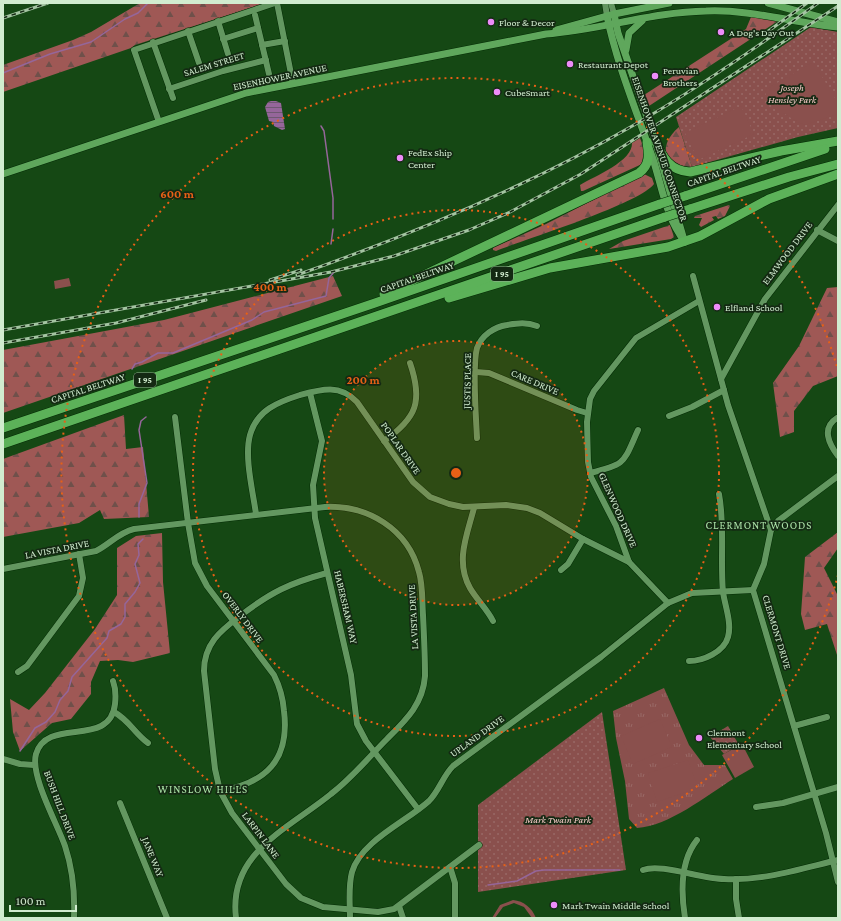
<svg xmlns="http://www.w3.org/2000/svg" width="841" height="921" font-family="'Crimson Pro',serif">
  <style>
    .grass { fill: url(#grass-tufts) }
    .forest { fill: url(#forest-firs) }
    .park { fill: url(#park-dots) }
    .pitch { fill: #8a504d }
    .water { fill: url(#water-rules) }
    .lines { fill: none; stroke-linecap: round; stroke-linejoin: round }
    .stream { stroke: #95669a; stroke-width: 1.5 }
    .minor-casing { stroke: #042c05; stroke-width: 7 }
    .major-casing { stroke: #042c05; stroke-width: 8 }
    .highway-casing { stroke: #042c05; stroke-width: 10 }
    .minor { stroke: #639760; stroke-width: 6 }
    .major { stroke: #5fa75c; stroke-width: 7 }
    .highway { stroke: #5cb259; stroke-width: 9 }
    .rail-casing { stroke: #a4c4a2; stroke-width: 3 }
    .rail { stroke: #142913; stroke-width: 1.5; stroke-dasharray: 4.5; stroke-linecap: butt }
    .highway-bridge-casing { stroke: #042c05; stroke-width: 10; stroke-linecap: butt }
    .highway-bridge { stroke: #5cb259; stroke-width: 9 }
    .ring { fill: none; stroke: #e76016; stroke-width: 2; stroke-dasharray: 2 4 }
    .poi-dot { fill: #ed8cf9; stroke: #142913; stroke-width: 1.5 }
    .labels { text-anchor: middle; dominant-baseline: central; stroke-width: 3.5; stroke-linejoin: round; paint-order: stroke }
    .shield { fill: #142913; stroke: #98b297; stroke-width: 1 }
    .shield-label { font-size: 9px; font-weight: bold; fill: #d1eccf }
    .poi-label { font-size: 10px; fill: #d1eccf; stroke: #142913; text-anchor: start }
    .street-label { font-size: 10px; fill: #d1eccf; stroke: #142913 }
    .park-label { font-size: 10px; font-style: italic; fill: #f9cdca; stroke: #142913 }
    .neighbourhood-label { font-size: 11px; letter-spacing: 1px; fill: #aae1a6; stroke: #142913 }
    .centre { fill: #e76016; stroke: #142913; stroke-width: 2 }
    .ring-label { font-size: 12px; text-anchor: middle; font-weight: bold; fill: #e76016; stroke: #142913; stroke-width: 3.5; stroke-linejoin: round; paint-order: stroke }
  </style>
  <defs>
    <pattern id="grass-tufts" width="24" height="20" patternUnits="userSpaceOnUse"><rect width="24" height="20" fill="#8a504d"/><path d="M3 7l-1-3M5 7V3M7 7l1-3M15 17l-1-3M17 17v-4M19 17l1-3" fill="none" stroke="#996966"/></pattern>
    <pattern id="forest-firs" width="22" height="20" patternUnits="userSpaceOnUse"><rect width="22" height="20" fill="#9f5855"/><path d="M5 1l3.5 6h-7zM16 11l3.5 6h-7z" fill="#6f504a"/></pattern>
    <pattern id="park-dots" width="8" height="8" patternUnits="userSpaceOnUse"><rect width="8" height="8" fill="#8a504d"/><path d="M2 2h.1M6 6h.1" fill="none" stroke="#996966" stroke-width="1.8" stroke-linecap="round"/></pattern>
    <pattern id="water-rules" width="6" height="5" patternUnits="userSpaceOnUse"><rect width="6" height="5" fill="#95669a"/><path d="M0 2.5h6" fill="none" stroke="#6e5871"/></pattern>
  </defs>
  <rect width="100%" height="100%" fill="#154814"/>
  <!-- grass -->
  <path class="grass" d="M 664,688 L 689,745 L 704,765 L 725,765 L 733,779 C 706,796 669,826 637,828 L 629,819 L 625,781 L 616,738 L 613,711 Z"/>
  <!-- forest -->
  <g class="forest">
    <path d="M 140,3 L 265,3 L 135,45 L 131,48 L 3,92 L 3,65 L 73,40 L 91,32 Z"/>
    <path d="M 751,17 L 778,21 L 649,106 L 644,95 L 746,29 Z"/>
    <path d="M 679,127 L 692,167 C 663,166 657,146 679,127 Z"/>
    <path d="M 640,138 L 644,149 L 642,164 L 583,191 L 581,191 L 580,185 C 595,176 633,161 632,143 Z"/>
    <path d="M 644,174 L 652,178 L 654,184 C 639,204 526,239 496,251 L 493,250 L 493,248 L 546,224 Z"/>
    <path d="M 729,205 L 730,206 L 725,216 L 718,219 L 716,216 L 712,217 L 714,220 L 701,227 L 699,225 L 702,218 L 694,218 L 695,216 Z"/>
    <path d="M 670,225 L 674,237 L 671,239 L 609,249 L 623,241 Z"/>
    <path d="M 333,276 L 342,296 L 3,413 L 3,350 L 164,320 Z"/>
    <path d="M 838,287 L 838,376 L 813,386 L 794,411 L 794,432 L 780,437 L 773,383 L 799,346 L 827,288 Z"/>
    <path d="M 124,415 L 126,449 L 143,447 L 149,517 L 104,519 L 100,510 L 79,523 L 3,537 L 3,459 Z"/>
    <path d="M 838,532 L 838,548 L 824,568 L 838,596 L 838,658 L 827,624 L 805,630 L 801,614 L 805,557 Z"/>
    <path d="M 162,533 L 163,582 L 170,653 L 133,662 L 118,660 L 100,661 L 91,682 L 91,694 L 71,719 L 52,723 L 20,751 L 13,732 L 10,699 L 29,710 L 45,693 L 95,629 L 117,595 L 117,548 L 136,536 Z"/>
  </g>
  <!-- park -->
  <g class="park">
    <path d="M 811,27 L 838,32 L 838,128 L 798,137 L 692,167 L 676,117 Z"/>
    <path d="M 602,712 L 626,870 L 478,892 L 478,805 Z"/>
    <path d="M 728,726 L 739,745 L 724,754 L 710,737 Z"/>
  </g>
  <!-- pitch -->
  <g class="pitch">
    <path d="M 813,62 L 838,103 L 838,114 L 805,125 C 794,121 764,103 765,90 Z"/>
    <path d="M 741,106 L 754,134 L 698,160 L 685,133 Z"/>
    <path d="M 69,278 L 71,286 L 55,289 L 54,281 Z"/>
    <path d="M 660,719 L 672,747 L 633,764 L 621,736 Z"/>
    <path d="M 742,744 L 754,767 L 735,778 L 722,755 Z"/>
    <path d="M 688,760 L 698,788 L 657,802 L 648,773 Z"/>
    <path d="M 513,900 C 524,901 532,908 536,918 L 532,918 L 524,907 L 514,903 L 503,907 L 495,918 L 492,918 L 500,905 Z"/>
  </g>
  <!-- water -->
  <path class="water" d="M 271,101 L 276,101 L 281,103 L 285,129 L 282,130 L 274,126 L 273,122 L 269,121 L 265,107 L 268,102 Z"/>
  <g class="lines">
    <!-- stream -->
    <g class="stream">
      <path d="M 3,73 L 50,54 L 91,42 L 125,19 L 138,13 L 148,3"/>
      <path d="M 321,126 L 324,131 L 333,198 L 333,219"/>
      <path d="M 331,244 L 333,229"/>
      <path d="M 132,369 L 135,364 L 142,362 L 158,353 L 173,353 L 252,320 L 264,312 L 326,296 L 329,278 L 335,271"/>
      <path d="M 139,517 L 139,504 L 147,483 L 139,430 L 141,421 L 146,417"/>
      <path d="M 20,751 L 35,728 L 46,722 L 55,712 L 60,700 L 68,691 L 72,677 L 107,638 L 109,631 L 121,624 L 125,617 L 125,604 L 135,592 L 140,583 L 135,564 L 139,555 L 138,544 L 143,539"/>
      <path d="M 488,885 L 517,881 L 536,871 L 544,870 L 620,870"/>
    </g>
    <!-- minor casing -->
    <g class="minor-casing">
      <g id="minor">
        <path d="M 277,3 L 293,84"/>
        <path d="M 605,3 L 607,16"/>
        <path d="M 611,3 L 614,14"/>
        <path d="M 255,15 L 269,74"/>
        <path d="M 218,21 L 228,54"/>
        <path d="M 188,31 L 199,63"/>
        <path d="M 223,39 L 258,28"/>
        <path d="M 153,42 L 173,98"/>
        <path d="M 262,45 L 285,41"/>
        <path d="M 169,89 L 223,71 L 266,60"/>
        <path d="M 159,122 L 134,50 L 275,3"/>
        <path d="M 817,230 L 838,241"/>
        <path d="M 693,276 L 728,405 L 771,530 L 764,564 L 753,590 L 826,833 L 838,882"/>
        <path d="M 476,372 L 489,373 L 577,410 L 587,413"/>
        <path d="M 721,379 L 765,299 L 838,205"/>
        <path d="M 310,393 L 322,441 L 313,485 L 315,518 L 351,675 L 357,724 L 366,741 L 418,809"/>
        <path d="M 669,416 L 692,407 L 724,390"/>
        <path d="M 175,417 L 188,523 L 195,563 L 207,586 L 274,675 C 280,687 283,698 284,711 C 290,760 266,783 220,791"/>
        <path d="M 837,418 C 821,428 829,444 838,456"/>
        <path d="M 477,438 C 476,416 472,366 477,348 C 482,335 494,327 507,325 C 518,323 527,322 537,326"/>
        <path d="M 384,441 C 417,418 423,401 410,363"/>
        <path d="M 590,473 C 627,464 623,463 638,430"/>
        <path d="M 474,508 C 467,535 455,561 470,588 C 477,600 487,609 493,621"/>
        <path d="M 256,514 C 253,492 244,457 250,435 C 257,410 278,402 300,395 C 322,389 340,384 357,402 L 413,482 L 430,497 L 449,504 L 463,507 L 506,505 L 527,508 L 540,513 L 583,539 L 629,562"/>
        <path d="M 771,530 L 778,521 L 838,476"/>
        <path d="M 3,569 L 96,551 C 110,544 118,533 134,529 L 325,507 C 368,505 408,529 419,572 C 423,586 422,601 423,615 C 424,635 425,656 425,676 C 423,704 406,720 387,739 C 369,757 352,778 331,794 C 288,829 228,853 236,918"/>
        <path d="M 561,570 L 568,564 L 583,539"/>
        <path d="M 327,573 C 290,583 271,592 240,616 C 220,631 204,644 204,671 L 215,769 L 220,791 L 232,813 L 286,884 L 301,898 L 323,907 L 378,912 L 394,909 L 479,845"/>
        <path d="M 668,603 L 629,562 L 616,526 L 591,477 L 588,462 L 587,422 L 590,399 L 594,391 L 636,338 L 699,301"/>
        <path d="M 689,661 C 703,661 724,652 728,637 C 732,623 725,606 723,592 C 720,559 725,526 719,494"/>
        <path d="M 18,672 L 27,666 L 79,596 L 83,578 L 79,554"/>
        <path d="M 114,712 C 129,720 135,734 148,743"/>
        <path d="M 794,726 L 827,717"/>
        <path d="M 3,759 L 20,764 L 34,765"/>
        <path d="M 120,803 L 167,918"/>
        <path d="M 756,807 L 783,803 L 838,787"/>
        <path d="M 450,867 L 455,883 L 455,918"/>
        <path d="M 643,870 C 661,863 701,879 724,879 C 763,881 800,869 838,860"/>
        <path d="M 736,879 L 736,899 L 739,918"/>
        <path d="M 399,906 L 403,918"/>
        <path d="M 74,918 C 75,893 73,870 65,846 C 57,823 30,776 36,754 C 47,716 110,749 115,704 C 116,695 116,689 113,681"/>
        <path d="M 350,918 C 350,903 348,887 352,872 C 361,841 406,822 429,801 C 439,791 443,776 453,766 L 601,657 L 668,603 L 692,593 L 753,590"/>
        <path d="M 685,918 C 681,893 680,861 697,840"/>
      </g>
    </g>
    <!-- major casing -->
    <g class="major-casing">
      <g id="major">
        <path d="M 768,3 L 838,22"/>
        <path d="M 614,14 L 618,33 L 655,140 L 684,240"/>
        <path d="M 607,16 C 617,65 637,112 653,159 C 662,187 666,218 685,242"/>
        <path d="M 556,30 L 614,14 L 669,3"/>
        <path d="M 626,50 L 629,33 L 642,21"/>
        <path d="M 3,174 L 246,93 L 546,34 C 600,30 652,12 706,11 C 751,9 793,23 838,27"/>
      </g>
    </g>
    <!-- highway casing -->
    <g class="highway-casing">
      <g id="highway">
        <path d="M 655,140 C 662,157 670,171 690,172 L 781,151 L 838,141"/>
        <path d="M 685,196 L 825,149"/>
        <path d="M 690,209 L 789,177 L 838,164"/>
        <path d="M 384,294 L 639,173 C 650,165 649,155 647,142"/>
        <path d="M 449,298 L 550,268 L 668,247 L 700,236 L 769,199 L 838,174"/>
        <path d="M 3,428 L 375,303 L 660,204"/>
        <path d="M 3,444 L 665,217"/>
      </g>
    </g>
    <!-- minor -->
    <use href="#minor" class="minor"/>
    <!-- major -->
    <use href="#major" class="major"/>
    <!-- highway -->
    <use href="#highway" class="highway"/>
    <!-- rail casing -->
    <g class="rail-casing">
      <g id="rail">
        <path d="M 3,18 L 48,3"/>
        <path d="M 763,35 L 807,3"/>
        <path d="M 297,275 C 413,234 527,187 634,125 C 698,88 759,46 818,3"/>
        <path d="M 270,280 L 301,270"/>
        <path d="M 3,330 L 331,272 L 394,256 L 469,230 L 510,212 L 581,174 L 838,6"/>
        <path d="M 3,343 L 116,323 L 206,300"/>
      </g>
    </g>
    <!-- rail -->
    <use href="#rail" class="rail"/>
    <!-- highway-bridge casing -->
    <g class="highway-bridge-casing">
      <g id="highway-bridge">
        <path d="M 660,204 L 685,196"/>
        <path d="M 665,217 L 690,209"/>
      </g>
    </g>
    <!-- highway-bridge -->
    <use href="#highway-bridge" class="highway-bridge"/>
  </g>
  <!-- distance rings -->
  <circle cx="456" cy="473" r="132" fill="#e76016" fill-opacity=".12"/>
  <g class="ring">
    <circle cx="456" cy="473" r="132"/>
    <circle cx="456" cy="473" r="263"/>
    <path d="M838 575A395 395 0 1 1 838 371"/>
  </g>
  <!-- markers -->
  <g class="poi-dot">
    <circle cx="491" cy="22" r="4"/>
    <circle cx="721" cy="32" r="4"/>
    <circle cx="570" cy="64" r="4"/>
    <circle cx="655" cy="76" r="4"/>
    <circle cx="497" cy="92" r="4"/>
    <circle cx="400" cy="158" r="4"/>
    <circle cx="717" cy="307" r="4"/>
    <circle cx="699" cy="738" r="4"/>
    <circle cx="554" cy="905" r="4"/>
  </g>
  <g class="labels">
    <!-- shield labels -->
    <g class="shield">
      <rect x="491" y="267" width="22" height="14" rx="3"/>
      <rect x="134" y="373" width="22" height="14" rx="3"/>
    </g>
    <g class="shield-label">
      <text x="502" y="274">I 95</text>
      <text x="145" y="380">I 95</text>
    </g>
    <!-- poi labels -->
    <g class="poi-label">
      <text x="499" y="22">Floor &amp; Decor</text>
      <text x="729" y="32">A Dog's Day Out</text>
      <text x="578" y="64">Restaurant Depot</text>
      <text x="663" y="70">Peruvian<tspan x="663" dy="12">Brothers</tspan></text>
      <text x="505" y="92">CubeSmart</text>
      <text x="408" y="152">FedEx Ship<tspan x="408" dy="12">Center</tspan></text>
      <text x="725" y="307">Elfland School</text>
      <text x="707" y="732">Clermont<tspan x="707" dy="12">Elementary School</tspan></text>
      <text x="562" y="905">Mark Twain Middle School</text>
    </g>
    <!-- street labels -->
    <g class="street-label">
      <text transform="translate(214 64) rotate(-17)">SALEM STREET</text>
      <text transform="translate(280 77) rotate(-12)">EISENHOWER AVENUE</text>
      <text transform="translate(660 149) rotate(71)">EISENHOWER AVENUE CONNECTOR</text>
      <text transform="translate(724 171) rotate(-19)">CAPITAL BELTWAY</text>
      <text transform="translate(787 253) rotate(-53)">ELMWOOD DRIVE</text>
      <text transform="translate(417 277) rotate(-19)">CAPITAL BELTWAY</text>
      <text transform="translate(467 381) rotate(-89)">JUSTIS PLACE</text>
      <text transform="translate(535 382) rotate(23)">CARE DRIVE</text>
      <text transform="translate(88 388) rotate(-18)">CAPITAL BELTWAY</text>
      <text transform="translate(401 448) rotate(55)">POPLAR DRIVE</text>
      <text transform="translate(618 510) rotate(66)">GLENWOOD DRIVE</text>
      <text transform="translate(57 549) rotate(-11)">LA VISTA DRIVE</text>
      <text transform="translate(346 607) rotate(77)">HABERSHAM WAY</text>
      <text transform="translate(243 617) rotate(53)">OVERLY DRIVE</text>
      <text transform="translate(413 617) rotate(-93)">LA VISTA DRIVE</text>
      <text transform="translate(777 632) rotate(73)">CLERMONT DRIVE</text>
      <text transform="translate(477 736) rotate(-36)">UPLAND DRIVE</text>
      <text transform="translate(60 805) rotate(69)">BUSH HILL DRIVE</text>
      <text transform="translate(261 835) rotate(53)">LARPIN LANE</text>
      <text transform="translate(153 857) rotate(68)">JANE WAY</text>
    </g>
    <!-- park labels -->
    <g class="park-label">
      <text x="792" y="87">Joseph<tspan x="792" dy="12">Hensley Park</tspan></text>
      <text x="558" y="819">Mark Twain Park</text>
    </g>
    <!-- neighbourhood labels -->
    <g class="neighbourhood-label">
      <text x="759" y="525">CLERMONT WOODS</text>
      <text x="203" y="789">WINSLOW HILLS</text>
    </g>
  </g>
  <circle cx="456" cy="473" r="6" class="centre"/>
  <g class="ring-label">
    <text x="177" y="198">600 m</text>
    <text x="270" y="291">400 m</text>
    <text x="363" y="384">200 m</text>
  </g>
  <!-- border -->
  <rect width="841" height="921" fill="none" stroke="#d1eccf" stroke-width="8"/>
  <!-- scale -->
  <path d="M10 905v6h66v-6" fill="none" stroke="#d1eccf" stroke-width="2"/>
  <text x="16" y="905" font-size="12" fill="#d1eccf" stroke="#142913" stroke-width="3" paint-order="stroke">100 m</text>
</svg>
